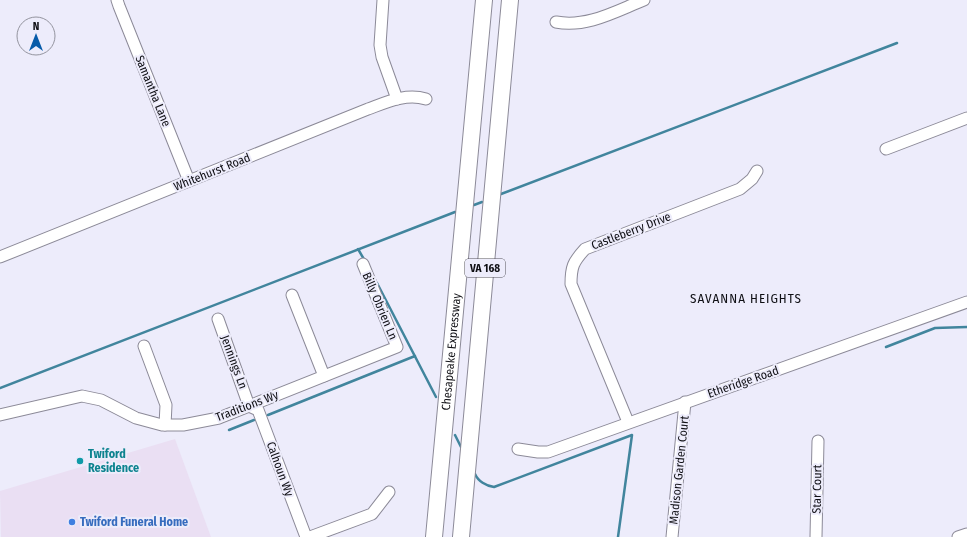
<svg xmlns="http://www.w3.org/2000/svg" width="967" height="537" font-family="'Fira Sans Condensed',sans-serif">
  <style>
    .commercial { fill: #eadff3 }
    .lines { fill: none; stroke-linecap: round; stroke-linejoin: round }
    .stream { stroke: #41859d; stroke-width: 2.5 }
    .minor-casing { stroke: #8c8a98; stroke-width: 13 }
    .highway-casing { stroke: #8c8a98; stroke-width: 18 }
    .minor { stroke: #fff; stroke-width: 11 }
    .highway { stroke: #fff; stroke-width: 16 }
    .culture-dot { fill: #0f9aa8; stroke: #edecfb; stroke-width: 1.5 }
    .shop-dot { fill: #3f7fe0; stroke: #edecfb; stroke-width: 1.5 }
    .labels { text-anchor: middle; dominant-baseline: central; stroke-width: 4; stroke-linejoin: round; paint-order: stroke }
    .shield { fill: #edecfb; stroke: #525159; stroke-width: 1 }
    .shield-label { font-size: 11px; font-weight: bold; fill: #0f0f14 }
    .street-label { font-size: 12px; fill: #0f0f14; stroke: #edecfb }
    .culture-label { font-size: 12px; font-weight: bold; fill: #0d838f; stroke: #edecfb; text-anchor: start }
    .shop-label { font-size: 12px; font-weight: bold; fill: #366cbe; stroke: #edecfb; text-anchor: start }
    .neighbourhood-label { font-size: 13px; letter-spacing: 1px; fill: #0f0f14; stroke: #edecfb }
  </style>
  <rect width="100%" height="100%" fill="#edecfb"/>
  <!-- commercial -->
  <path class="commercial" d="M 175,439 L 211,537 L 1,537 L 0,491 Z"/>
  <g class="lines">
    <!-- stream -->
    <g class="stream">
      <path d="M 501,194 L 897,43"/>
      <path d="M 474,205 L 482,202"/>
      <path d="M 358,249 L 365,261"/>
      <path d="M 377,283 L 436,397"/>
      <path d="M 886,347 L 935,328 L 967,327"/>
      <path d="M 0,388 L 455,212"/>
      <path d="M 268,415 L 415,356"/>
      <path d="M 229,430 L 254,420"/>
      <path d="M 455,435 L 461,447"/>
      <path d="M 475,474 C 478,481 486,486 494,487 L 632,435 L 618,537"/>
    </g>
    <!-- minor casing -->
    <g class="minor-casing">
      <g id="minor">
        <path d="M 117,0 L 119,6 L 189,181"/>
        <path d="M 383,0 L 380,45 L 382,57 L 397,99"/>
        <path d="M 556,22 C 587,28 616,11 644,0"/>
        <path d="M 886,149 L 967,118"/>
        <path d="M 0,257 L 368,109 C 387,102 406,93 426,99"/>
        <path d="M 292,295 L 324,376"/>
        <path d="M 218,319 L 249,406 L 258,410 L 306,537"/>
        <path d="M 144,346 L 166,405 L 165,425"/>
        <path d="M 0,415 L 82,396 L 101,400 L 136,418 L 162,425 L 183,425 L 219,418 L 397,347 L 363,264"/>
        <path d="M 628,422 L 571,284 C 571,267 573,262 585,249 L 740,189 L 752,179 L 757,171"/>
        <path d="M 518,449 L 538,452 L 548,452 L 967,302"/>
        <path d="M 310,537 L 372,514 L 389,492"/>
        <path d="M 672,537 L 685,402"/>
        <path d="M 816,537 L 818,441"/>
        <path d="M 958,537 L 967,534"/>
      </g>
    </g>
    <!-- highway casing -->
    <g class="highway-casing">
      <g id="highway">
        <path id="s1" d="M 434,537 L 484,0"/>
        <path d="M 461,537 L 510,0"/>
      </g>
    </g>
    <!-- minor -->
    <use href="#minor" class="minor"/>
    <!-- highway -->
    <use href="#highway" class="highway"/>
  </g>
  <!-- markers -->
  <circle class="culture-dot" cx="80" cy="461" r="4"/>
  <circle class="shop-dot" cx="72" cy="522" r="4"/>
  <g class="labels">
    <!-- shield labels -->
    <rect class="shield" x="465" y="259" width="40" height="18" rx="3"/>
    <g class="shield-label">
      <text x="485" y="268">VA 168</text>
    </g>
    <!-- street labels -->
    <g class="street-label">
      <text transform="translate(153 91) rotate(68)">Samantha Lane</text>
      <text transform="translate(212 172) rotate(-22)">Whitehurst Road</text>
      <text transform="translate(631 231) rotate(-21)">Castleberry Drive</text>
      <text transform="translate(380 306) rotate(67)">Billy Obrien Ln</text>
      <text stroke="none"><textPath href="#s1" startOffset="186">Chesapeake Expressway</textPath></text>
      <text transform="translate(234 362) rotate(70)">Jennings Ln</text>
      <text transform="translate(743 382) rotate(-19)">Etheridge Road</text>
      <text transform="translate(247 406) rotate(-21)">Traditions Wy</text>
      <text transform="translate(280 469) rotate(70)">Calhoun Wy</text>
      <text transform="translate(679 470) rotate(-84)">Madison Garden Court</text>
      <text transform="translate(817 489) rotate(-89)">Star Court</text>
    </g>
    <!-- culture labels -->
    <g class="culture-label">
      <text x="88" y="454">Twiford<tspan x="88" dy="14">Residence</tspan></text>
    </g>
    <!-- shop labels -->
    <g class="shop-label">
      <text x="80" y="522">Twiford Funeral Home</text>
    </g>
    <!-- neighbourhood labels -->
    <g class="neighbourhood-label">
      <text x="746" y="298">SAVANNA HEIGHTS</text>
    </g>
  </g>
  <!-- north arrow -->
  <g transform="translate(36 36)"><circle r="19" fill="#edecfb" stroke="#94949f"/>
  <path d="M0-3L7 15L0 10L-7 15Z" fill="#075ba9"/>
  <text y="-6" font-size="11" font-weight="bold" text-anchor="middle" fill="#0f0f14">N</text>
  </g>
</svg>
